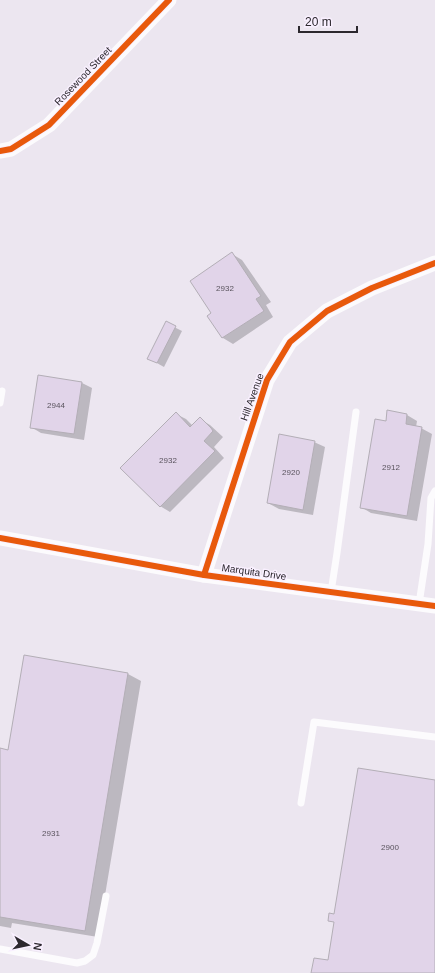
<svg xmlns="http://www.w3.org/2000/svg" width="435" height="973" font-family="Helvetica,sans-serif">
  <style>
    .shadow { fill: #0003 }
    .building { fill: #e1d4e9; stroke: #b3aeb6 }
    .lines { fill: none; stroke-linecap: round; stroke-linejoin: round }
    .service { stroke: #fcfbfd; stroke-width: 7 }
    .minor { stroke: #fcfbfd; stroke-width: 15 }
    .cycleway-casing { stroke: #f9f0ff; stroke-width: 8 }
    .cycleway { stroke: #e8590c; stroke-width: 6 }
    .labels { text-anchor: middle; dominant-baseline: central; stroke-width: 3; stroke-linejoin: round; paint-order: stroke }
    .number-label { font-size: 8px; fill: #59535d }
    .street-label { font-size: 10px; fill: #2c282e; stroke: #f9f0ff }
  </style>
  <rect width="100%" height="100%" fill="#ece6f0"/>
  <!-- shadow -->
  <g class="shadow">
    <path d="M 232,254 L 242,260 L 271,302 L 266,305 L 273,317 L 233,344 L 223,338 L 208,316 L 213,313 Z"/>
    <path d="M 166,323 L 182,331 L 164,367 L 155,362 Z"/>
    <path d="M 39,376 L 82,383 L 92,388 L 84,440 L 41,433 L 31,427 Z"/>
    <path d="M 388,412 L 407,415 L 417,421 L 416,427 L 421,428 L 432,434 L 417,521 L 371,513 L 361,507 L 386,422 Z"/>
    <path d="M 176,414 L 186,419 L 193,426 L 200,419 L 210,425 L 223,437 L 214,447 L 224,458 L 170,512 L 160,506 Z"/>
    <path d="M 314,442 L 325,447 L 313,515 L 279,509 L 268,503 Z"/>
    <path d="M 25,657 L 128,674 L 141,681 L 98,937 L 12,923 L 11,928 L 0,926 L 0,749 L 9,751 Z"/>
  </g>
  <!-- building -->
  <g class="building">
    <path d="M 232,252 L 261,296 L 256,299 L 264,311 L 222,338 L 207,316 L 211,313 L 190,281 Z"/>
    <path d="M 166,321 L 176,326 L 157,363 L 147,359 Z"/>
    <path d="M 38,375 L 82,382 L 74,434 L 30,428 Z"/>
    <path d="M 387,410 L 407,414 L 406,424 L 422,427 L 407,516 L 360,508 L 375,419 L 386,421 Z"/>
    <path d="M 176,412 L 190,427 L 200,417 L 211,428 L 213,431 L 204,441 L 215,451 L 160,507 L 120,468 Z"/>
    <path d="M 279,434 L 315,441 L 303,510 L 267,503 Z"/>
    <path d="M 24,655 L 128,673 L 85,931 L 0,917 L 0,748 L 8,750 Z"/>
    <path d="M 358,768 L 435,780 L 435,973 L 311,973 L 314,958 L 328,960 L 334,922 L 328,921 L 329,913 L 334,914 Z"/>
  </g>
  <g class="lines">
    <!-- service -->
    <g class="service">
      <path d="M 0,403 L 2,391"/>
      <path d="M 331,592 L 337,553 L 356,412"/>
      <path d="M 419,604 L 428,544 L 431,498 L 435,491"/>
      <path d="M 301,803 L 314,722 L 435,737"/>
      <path d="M 0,949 L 77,963 L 85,961 L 93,955 L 97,943 L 106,896"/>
    </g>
    <!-- minor -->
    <g class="minor">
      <path d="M 0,151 L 11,149 L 49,125 L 169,0"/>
      <path d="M 0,538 L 204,575 L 435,606"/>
      <path d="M 204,575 L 267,380 L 290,342 L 327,311 L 372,288 L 435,263"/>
    </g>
    <!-- cycleway casing -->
    <g class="cycleway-casing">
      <g id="cycleway">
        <path d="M 0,151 L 11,149 L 49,125 L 169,0"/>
        <path d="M 0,538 L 204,575 L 435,606"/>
        <path d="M 204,575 L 267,380 L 290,342 L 327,311 L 372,288 L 435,263"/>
      </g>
    </g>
    <!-- cycleway -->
    <use href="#cycleway" class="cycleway"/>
  </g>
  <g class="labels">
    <!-- number labels -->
    <g class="number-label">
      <text x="225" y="288">2932</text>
      <text x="56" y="405">2944</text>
      <text x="168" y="460">2932</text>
      <text x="391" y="467">2912</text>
      <text x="291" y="472">2920</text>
      <text x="51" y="833">2931</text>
      <text x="390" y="847">2900</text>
    </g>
    <!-- street labels -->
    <g class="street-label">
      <text transform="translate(83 76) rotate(-46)">Rosewood Street</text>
      <text transform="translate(252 397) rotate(-70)">Hill Avenue</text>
      <text transform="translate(254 572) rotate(8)">Marquita Drive</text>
    </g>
  </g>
  <!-- north arrow -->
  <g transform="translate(28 945) rotate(99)" stroke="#f9f0ff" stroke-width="3" paint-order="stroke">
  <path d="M0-3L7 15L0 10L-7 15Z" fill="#2c282e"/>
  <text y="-6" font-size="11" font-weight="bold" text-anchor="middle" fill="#2c282e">N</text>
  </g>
  <!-- scale -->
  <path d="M299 26v6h58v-6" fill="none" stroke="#2c282e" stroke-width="2"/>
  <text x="305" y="26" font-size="12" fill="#2c282e" stroke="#f9f0ff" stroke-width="3" paint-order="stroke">20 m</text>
</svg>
